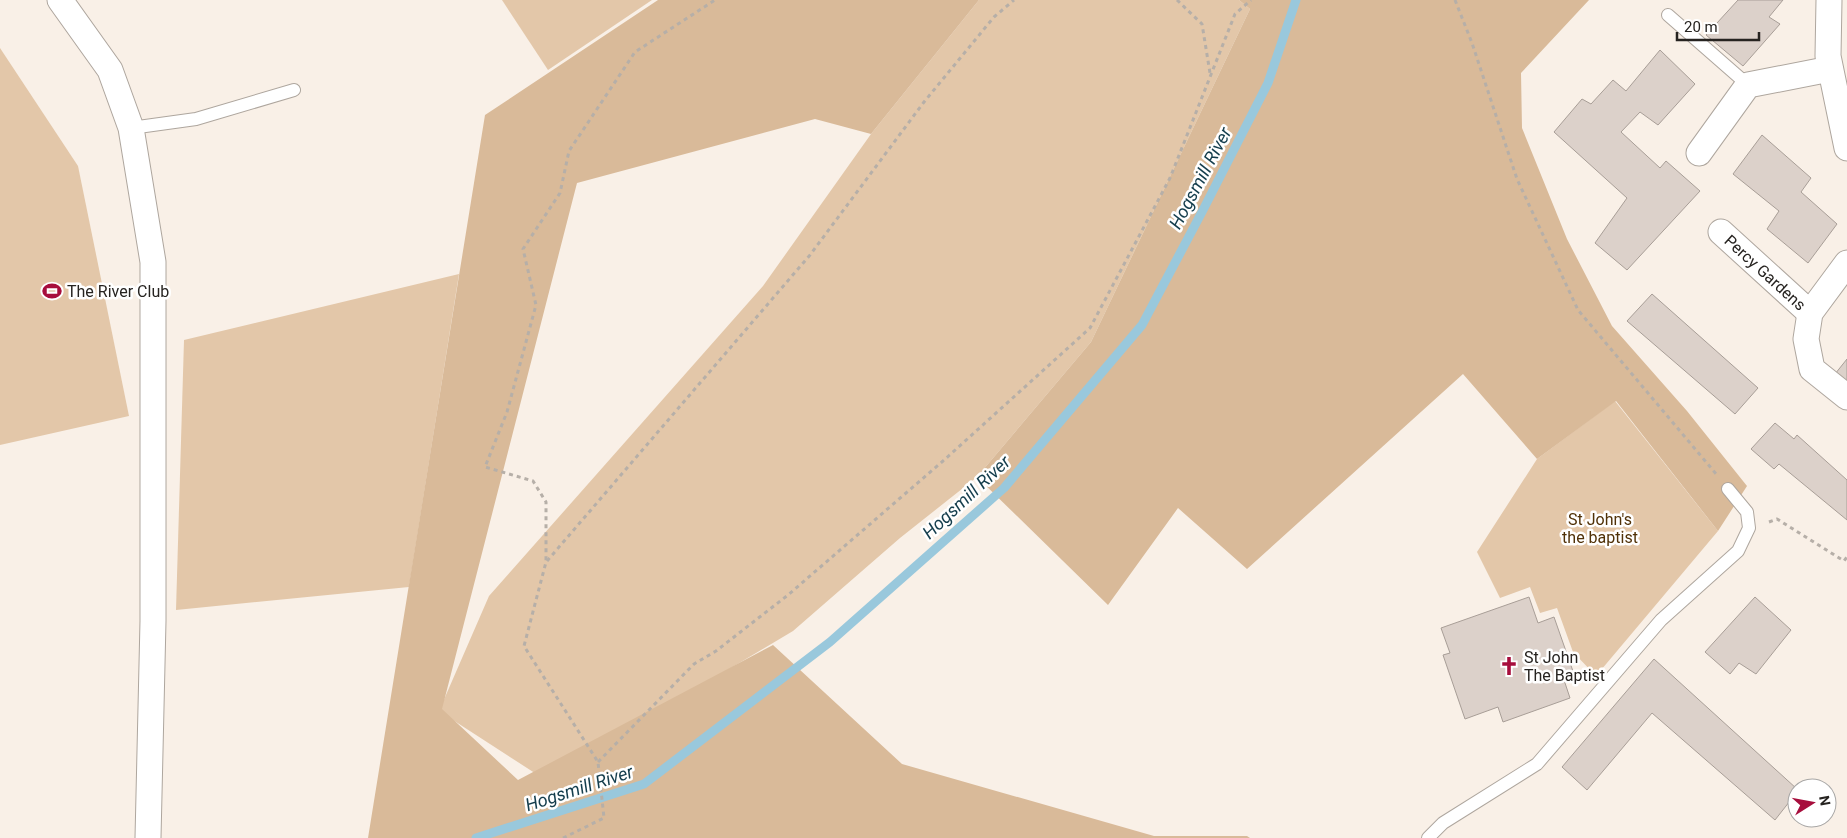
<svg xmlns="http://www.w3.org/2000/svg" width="1847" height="838" font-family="Roboto,sans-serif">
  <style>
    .green { fill: #e3c7a9 }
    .forest { fill: #d9ba99 }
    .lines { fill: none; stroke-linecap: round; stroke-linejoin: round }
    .stream { stroke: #99c8dc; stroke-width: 9 }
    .building { fill: #dcd1ca; stroke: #a89e97 }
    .service-casing { stroke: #aea69e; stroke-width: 14 }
    .minor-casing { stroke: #aea69e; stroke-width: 27 }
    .path { stroke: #b6afa8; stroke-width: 3; stroke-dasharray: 4 4; stroke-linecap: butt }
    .service { stroke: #fff; stroke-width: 12 }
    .minor { stroke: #fff; stroke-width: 25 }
    .labels { text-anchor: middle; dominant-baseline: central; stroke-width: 5; stroke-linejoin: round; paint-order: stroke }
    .street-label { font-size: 16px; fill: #262320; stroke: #fff }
    .poi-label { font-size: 16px; fill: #262320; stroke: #fff; text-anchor: start }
    .park-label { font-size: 16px; fill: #503107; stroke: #fff }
    .water-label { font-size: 18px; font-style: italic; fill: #143d4c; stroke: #fff }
  </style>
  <rect width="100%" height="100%" fill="#f9f0e7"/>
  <!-- green -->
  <g class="green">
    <path d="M 502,0 L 652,0 L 548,70 Z"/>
    <path d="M 979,0 L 1239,0 L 1250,9 L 1091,342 L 977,477 L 900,538 L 793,631 L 544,779 L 439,711 L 489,596 L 763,286 L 871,134 Z"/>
    <path d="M 0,48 L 78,166 L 129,416 L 0,445 Z"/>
    <path d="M 459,274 L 409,587 L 176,610 L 184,340 Z"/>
    <path d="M 1615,401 L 1718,531 L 1596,676 L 1573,652 L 1557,608 L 1540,613 L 1530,587 L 1500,598 L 1477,552 L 1537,459 Z"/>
  </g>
  <!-- forest -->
  <g class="forest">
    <path d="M 658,0 L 979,0 L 871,134 L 815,119 L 577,183 L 442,709 L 518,780 L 773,645 L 902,764 L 1154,836 L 1247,836 L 1250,838 L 368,838 L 485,115 Z"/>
    <path d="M 1239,0 L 1589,0 L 1521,73 L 1522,128 L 1567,239 L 1612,326 L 1687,411 L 1747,486 L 1718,531 L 1616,401 L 1537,459 L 1463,374 L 1247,569 L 1178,508 L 1108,605 L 977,477 L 1091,342 L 1250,9 Z"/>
  </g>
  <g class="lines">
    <!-- stream -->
    <path class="stream" d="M 476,838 L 644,784 L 830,642 L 1004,488 L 1142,325 L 1203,210 L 1268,83 L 1296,0"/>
  </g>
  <!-- building -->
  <g class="building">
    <path d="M 1738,0 L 1783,0 L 1769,17 L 1780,24 L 1743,66 L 1706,35 Z"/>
    <path d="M 1660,50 L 1695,84 L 1658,125 L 1640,112 L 1621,132 L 1660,168 L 1666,161 L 1700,191 L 1627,270 L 1595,243 L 1627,198 L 1554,132 L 1582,99 L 1591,104 L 1613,80 L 1626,91 Z"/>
    <path d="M 1762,135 L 1811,178 L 1801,192 L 1837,224 L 1808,263 L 1767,229 L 1779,211 L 1733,174 Z"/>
    <path d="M 1652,294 L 1758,388 L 1735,414 L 1627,321 Z"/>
    <path d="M 1847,359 L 1847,384 L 1835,374 Z"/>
    <path d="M 1775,423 L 1794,439 L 1797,435 L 1847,480 L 1847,520 L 1779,464 L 1774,469 L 1751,449 Z"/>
    <path d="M 1529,597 L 1538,623 L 1554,617 L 1575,677 L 1564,680 L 1570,698 L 1503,722 L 1498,707 L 1465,719 L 1443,655 L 1450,653 L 1441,628 Z"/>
    <path d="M 1755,597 L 1791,630 L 1756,674 L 1739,663 L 1730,674 L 1705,652 Z"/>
    <path d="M 1654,659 L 1797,789 L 1797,792 L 1775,820 L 1652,713 L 1587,790 L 1562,767 Z"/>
  </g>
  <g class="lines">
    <!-- service casing -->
    <g class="service-casing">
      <g id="service">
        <path d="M 1668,15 L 1748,85"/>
        <path d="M 131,128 L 196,119 L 294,90"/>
        <path d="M 1428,838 L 1443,823 L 1537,764 L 1661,620 L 1738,551 L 1749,528 L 1747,512 L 1728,489"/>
      </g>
    </g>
    <!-- minor casing -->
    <g class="minor-casing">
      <g id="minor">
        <path d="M 60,0 L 110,70 L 131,128 L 153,262 L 153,621 L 148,838"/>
        <path d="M 1829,0 L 1828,56 L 1847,148"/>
        <path d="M 1699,153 L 1748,85 L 1830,69"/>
        <path id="s1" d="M 1721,232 L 1810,313"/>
        <path d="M 1847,263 L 1810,313 L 1806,339 L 1812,369 L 1847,397"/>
      </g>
    </g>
    <!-- path -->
    <g class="path">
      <path d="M 1177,0 L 1202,24 L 1210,73"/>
      <path d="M 1455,0 L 1472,43 L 1517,179 L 1578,310 L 1717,475"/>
      <path d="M 1769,522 L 1777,519 L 1844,561 L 1847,557"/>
      <path d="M 547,561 L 810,255 L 924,102 L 994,17 L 1014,0"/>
      <path d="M 598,762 L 694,664 L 716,651 L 788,595 L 943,461 L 1090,328 L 1170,178 L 1235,14 L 1251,0"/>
      <path d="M 563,838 L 604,818 L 598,762 L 524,646 L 546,562 L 546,502 L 533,481 L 485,467 L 507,412 L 536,305 L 523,249 L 560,193 L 569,151 L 635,52 L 715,0"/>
    </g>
    <!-- service -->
    <use href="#service" class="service"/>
    <!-- minor -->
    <use href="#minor" class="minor"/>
  </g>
  <!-- icons -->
  <defs>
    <g id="stadium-bare" transform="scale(1.5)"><path d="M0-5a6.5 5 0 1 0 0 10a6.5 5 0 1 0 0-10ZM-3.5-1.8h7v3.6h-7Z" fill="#a70e3d" stroke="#fff" stroke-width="2.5" paint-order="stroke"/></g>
    <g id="church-bare" transform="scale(1.5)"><path d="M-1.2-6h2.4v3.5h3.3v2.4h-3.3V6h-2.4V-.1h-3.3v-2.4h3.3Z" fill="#a70e3d" stroke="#fff" stroke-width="2.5" paint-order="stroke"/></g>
  </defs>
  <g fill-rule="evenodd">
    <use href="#stadium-bare" x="52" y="291"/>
    <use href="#church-bare" x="1509" y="666"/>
  </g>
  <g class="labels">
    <!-- street labels -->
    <g class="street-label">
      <text stroke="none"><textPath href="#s1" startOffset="60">Percy Gardens</textPath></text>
    </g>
    <!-- poi labels -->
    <g class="poi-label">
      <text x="67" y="291">The River Club</text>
      <text x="1524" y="657">St John<tspan x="1524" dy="18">The Baptist</tspan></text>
    </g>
    <!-- park labels -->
    <g class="park-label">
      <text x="1600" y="519">St John's<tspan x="1600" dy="18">the baptist</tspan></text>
    </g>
    <!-- water labels -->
    <g class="water-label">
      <text transform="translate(1200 178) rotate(-62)">Hogsmill River</text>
      <text transform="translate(966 497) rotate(-43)">Hogsmill River</text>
      <text transform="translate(579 788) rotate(-18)">Hogsmill River</text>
    </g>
  </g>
  <!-- north arrow -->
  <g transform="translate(1812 803) rotate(79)"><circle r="24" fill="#ffffff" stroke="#a8a7a6"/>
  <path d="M0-4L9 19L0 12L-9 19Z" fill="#a70e3d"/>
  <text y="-8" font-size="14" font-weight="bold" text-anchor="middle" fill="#262320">N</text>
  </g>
  <!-- scale -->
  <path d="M1677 32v8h82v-8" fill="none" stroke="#262320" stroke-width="2.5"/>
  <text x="1684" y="32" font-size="15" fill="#262320" stroke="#ffffff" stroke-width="4" paint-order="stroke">20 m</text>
</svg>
